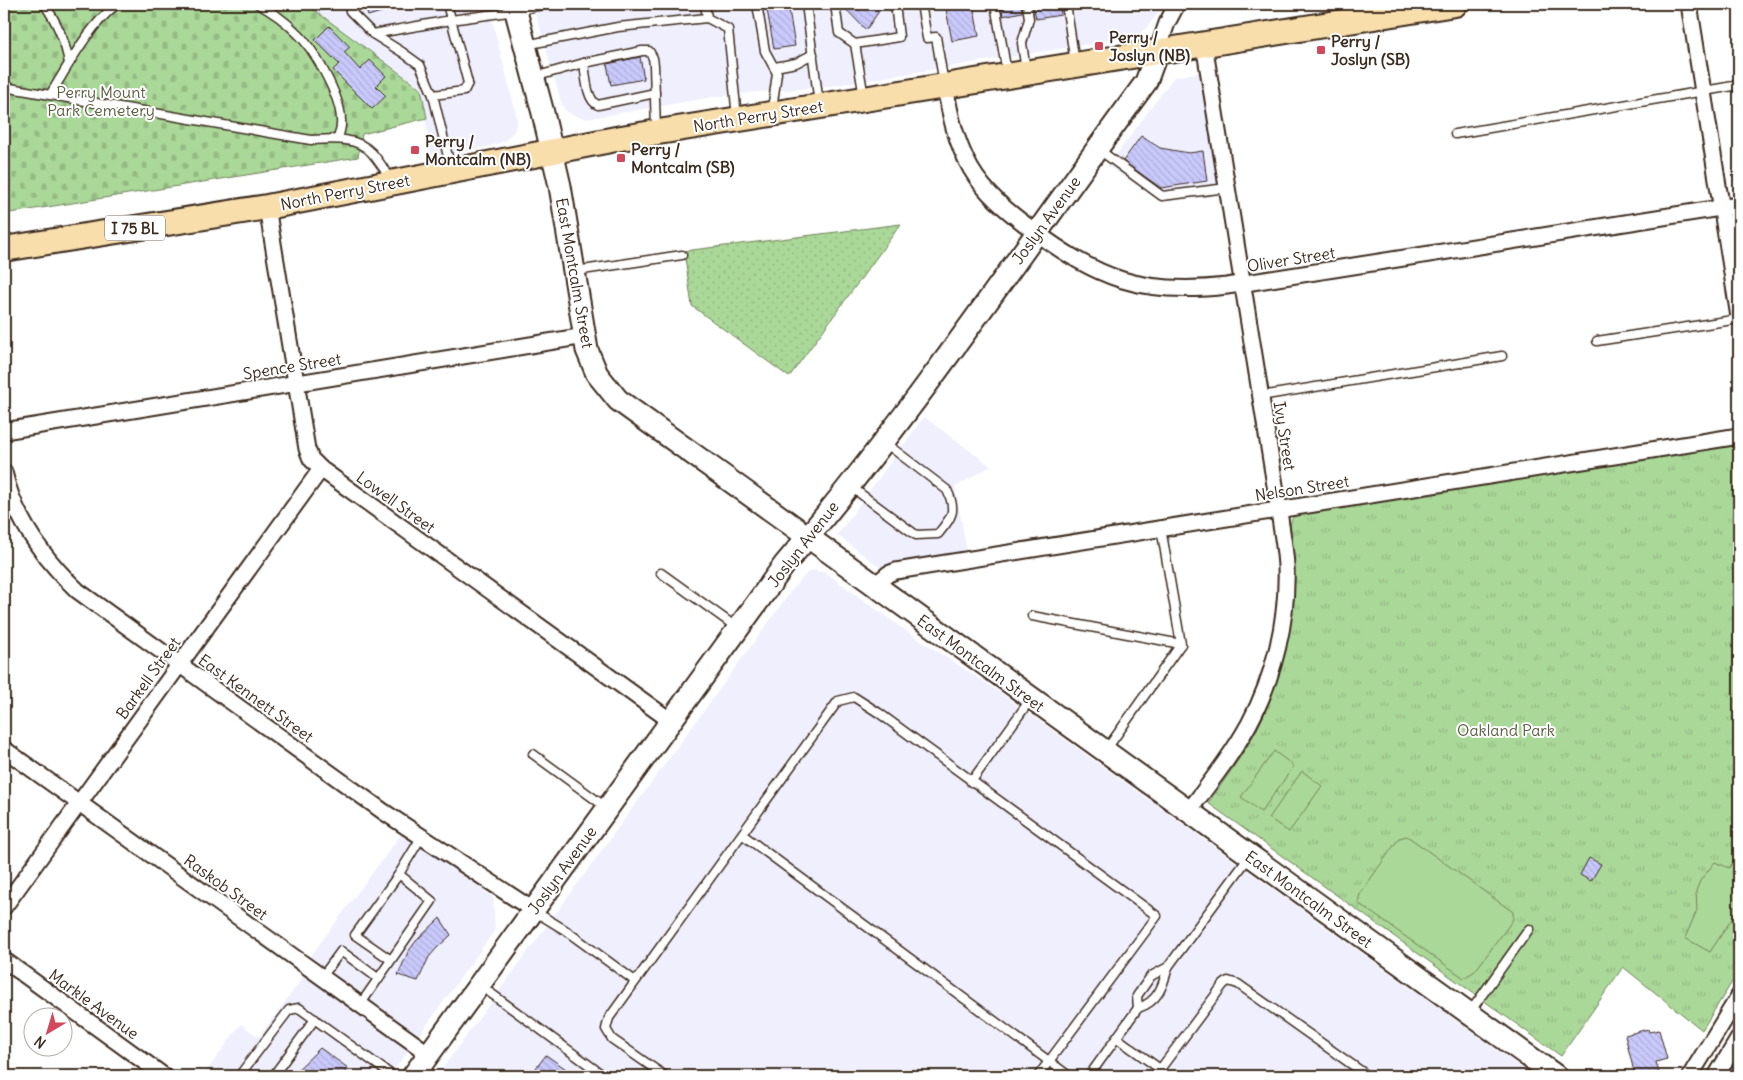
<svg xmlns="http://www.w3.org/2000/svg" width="1743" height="1080" font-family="Delius,sans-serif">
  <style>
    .built { fill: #efeffe }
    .grass { fill: url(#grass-dots); stroke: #72815b }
    .cemetery { fill: url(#cemetery-stones); stroke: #72815b }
    .park { fill: url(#park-tufts); stroke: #72815b }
    .pitch { fill: #aad898; stroke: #72815b }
    .building { fill: url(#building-back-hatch); stroke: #3b2a1e }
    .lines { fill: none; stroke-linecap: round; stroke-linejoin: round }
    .lane-casing { stroke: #3b2a1e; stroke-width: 11 }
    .street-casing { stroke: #3b2a1e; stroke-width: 19 }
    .secondary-casing { stroke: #3b2a1e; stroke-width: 25 }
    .primary-casing { stroke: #3b2a1e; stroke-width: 28 }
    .lane { stroke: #fff; stroke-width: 8 }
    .street { stroke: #fff; stroke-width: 15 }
    .secondary { stroke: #fff; stroke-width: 21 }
    .primary { stroke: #f8deab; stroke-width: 24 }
    .poi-dot { fill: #d1495b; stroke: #fff; stroke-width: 2 }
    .labels { text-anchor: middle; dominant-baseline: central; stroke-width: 4; stroke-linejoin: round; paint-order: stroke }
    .shield { fill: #fff; stroke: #766a62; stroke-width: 1 }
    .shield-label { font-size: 15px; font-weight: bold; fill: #3b2a1e }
    .poi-label { font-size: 16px; font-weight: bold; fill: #3b2a1e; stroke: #fff; text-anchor: start }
    .park-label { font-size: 16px; fill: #5c5e43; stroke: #fff }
    .street-label { font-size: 16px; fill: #3b2a1e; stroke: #fff }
  </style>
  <defs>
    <pattern id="grass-dots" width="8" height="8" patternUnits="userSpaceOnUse" patternTransform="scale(1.25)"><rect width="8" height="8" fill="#aad898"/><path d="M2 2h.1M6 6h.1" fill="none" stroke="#93ba83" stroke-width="1.8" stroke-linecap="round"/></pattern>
    <pattern id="cemetery-stones" width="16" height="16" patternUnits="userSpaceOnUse" patternTransform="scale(1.25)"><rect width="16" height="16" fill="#aad898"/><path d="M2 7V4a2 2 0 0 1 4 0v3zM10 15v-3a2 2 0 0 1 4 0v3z" fill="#93ba83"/></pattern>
    <pattern id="park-tufts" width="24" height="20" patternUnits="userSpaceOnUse" patternTransform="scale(1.25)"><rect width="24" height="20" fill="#aad898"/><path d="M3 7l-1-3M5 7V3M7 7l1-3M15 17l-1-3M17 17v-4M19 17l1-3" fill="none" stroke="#93ba83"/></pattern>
    <pattern id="building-back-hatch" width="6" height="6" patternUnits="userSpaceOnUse" patternTransform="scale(1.25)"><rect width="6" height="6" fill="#c9c9fc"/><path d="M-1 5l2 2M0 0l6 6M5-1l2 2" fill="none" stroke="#aeadd8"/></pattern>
  </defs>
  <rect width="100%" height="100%" fill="#fff"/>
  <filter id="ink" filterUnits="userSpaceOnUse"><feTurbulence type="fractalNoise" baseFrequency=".02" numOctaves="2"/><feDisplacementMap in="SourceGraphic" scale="10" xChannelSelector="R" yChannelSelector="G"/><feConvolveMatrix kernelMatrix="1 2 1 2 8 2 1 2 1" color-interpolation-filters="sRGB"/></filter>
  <g filter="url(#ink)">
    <!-- built -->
    <g class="built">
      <path d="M 306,4 L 488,4 L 516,114 L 517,122 L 514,131 L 505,141 L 487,147 L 431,157 L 421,89 Z"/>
      <path d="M 533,4 L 1165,4 L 1147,27 L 1137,36 L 824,87 L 757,92 L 713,97 L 586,119 L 573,115 L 567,112 L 562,105 Z"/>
      <path d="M 1201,72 L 1222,195 L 1161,202 L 1108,166 L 1174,77 Z"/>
      <path d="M 924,417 L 991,466 L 955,487 L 967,552 L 881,568 L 837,535 Z"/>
      <path d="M 815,570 L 826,573 L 909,633 L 995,689 L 1533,1076 L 437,1076 L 795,586 L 808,572 Z"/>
      <path d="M 402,833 L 493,897 L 495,930 L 390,1076 L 203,1076 L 241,1024 L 259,1037 L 304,976 L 299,972 Z"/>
    </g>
    <!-- grass -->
    <path class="grass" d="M 901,224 L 789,377 L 692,306 L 684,251 Z"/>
    <!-- cemetery -->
    <path class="cemetery" d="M 4,4 L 306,4 L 421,89 L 427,118 L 362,134 L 358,157 L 4,214 Z"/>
    <!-- park -->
    <path class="park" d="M 1739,444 L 1739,971 L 1702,1030 L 1623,967 L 1561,1056 L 1208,803 C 1225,779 1243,755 1257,729 C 1276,692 1287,651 1292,609 C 1294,594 1295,578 1294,563 C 1294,552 1287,532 1291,522 C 1292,516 1297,514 1302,513 Z"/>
    <!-- pitch -->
    <g class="pitch">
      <path d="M 1274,751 L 1294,766 L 1261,812 L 1241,797 Z"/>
      <path d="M 1302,771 L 1322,786 L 1289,832 L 1269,818 Z"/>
      <path d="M 1407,836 L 1513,912 L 1513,919 L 1507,928 L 1475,971 L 1464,978 L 1358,903 L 1360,894 L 1399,838 Z"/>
      <path d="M 1715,862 L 1729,868 L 1733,862 L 1739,866 L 1739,908 L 1710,952 L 1685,938 L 1697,910 L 1696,891 L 1700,881 Z"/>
    </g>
    <!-- building -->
    <g class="building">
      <path d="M 364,4 L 398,4 L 398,7 L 368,16 Z"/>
      <path d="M 766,4 L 788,4 L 795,46 L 774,49 Z"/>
      <path d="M 841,4 L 884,4 L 866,30 Z"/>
      <path d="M 945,4 L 973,4 L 979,36 L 952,41 Z"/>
      <path d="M 1001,4 L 1021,4 L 1022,12 L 1003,16 Z"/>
      <path d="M 1033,4 L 1059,4 L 1061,15 L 1036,19 Z"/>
      <path d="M 329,26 L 350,47 L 344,52 L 360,70 L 370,60 L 386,76 L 376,86 L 386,96 L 372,109 L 333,70 L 339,64 L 315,40 Z"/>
      <path d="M 640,57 L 644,79 L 611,85 L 607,64 Z"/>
      <path d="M 1141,136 L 1160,148 L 1189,153 L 1203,151 L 1207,181 L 1161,188 L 1123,161 Z"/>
      <path d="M 1589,858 L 1601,864 L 1591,881 L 1580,875 Z"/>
      <path d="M 440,918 L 451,935 L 437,948 L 429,957 L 418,981 L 398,975 L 408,952 L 416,941 Z"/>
      <path d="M 1648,1029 L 1649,1032 L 1659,1030 L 1667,1059 L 1656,1062 L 1659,1073 L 1645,1076 L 1635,1076 L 1625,1035 Z"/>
      <path d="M 320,1048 L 348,1068 L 342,1076 L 291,1076 Z"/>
      <path d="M 546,1055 L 576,1076 L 530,1076 Z"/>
    </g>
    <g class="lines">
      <!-- lane casing -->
      <g class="lane-casing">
        <g id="lane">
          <path d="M 44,4 C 58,23 65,41 69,63"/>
          <path d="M 258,4 C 271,11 284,20 295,31 C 313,47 340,95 341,119 C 342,126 340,132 338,138"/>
          <path d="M 348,4 L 350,11 L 373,34 L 402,52 L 420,65 L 433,95 L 451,169"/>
          <path d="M 705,4 L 707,18"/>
          <path d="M 757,4 L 765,51 L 777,73 L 772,110"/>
          <path d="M 806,4 L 819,104"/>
          <path d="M 835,4 L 839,33 L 855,44"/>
          <path d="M 921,4 L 927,38 L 936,37 L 944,84"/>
          <path d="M 995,4 L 1007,73"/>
          <path d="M 1066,4 L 1075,63"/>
          <path d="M 1066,6 L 1078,4"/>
          <path d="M 373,34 L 451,20 L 516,11 L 546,4"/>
          <path d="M 525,45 L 618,27 L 707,18 L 728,29 L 737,117"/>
          <path d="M 584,63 C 586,75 586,100 598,105 L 655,93"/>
          <path d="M 775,67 L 796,63 L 813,54"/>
          <path d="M 1026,71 L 1022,43 L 1029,19 L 1027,4"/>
          <path d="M 534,77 L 584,63 L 642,51 L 649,51 L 653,58 L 654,65 L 656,131"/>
          <path d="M 4,87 L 311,140 C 331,139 357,136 372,153 C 379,161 385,171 391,179"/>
          <path d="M 50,95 C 70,63 87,28 117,4"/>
          <path d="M 433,95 L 464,91 L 468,83 L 447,4"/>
          <path d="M 864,97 L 855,44 L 899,37 L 895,4"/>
          <path d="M 1455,134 L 1739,85"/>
          <path d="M 1098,149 L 1162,196 L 1227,188"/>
          <path d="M 576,271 L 682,255"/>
          <path d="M 1597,341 L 1739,319"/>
          <path d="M 1261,396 L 1502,356"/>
          <path d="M 850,486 L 916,535 L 938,534 C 952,517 957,511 947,490 L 884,442"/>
          <path d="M 661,573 L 736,627"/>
          <path d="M 1032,616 L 1181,644"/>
          <path d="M 1106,750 L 1181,644 L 1161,528"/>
          <path d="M 533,754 L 607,808"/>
          <path d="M 971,782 L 1030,700"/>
          <path d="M 743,835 L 1069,1076"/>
          <path d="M 399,874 L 422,836"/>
          <path d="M 534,911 L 565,930 L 635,981"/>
          <path d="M 322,977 L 341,951 L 379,979"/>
          <path d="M 481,986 L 604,1076"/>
          <path d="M 360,1005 L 432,901 L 399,874 L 355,935 L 391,960"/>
          <path d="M 1138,1008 L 1137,996 L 1151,976 L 1168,967"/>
          <path d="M 1470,1012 L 1529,929"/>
          <path d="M 1117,1038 L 1160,1069"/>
          <path d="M 239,1076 L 289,1010 L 299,1008 L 393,1076"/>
          <path d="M 273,1076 L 315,1019"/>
          <path d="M 665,1076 L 612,1039 L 606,1029 L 609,1018 L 838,701 L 854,697 L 879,713 L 1157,916 L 1038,1076"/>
          <path d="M 1089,1076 L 1138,1008 C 1158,1002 1163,986 1168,967 L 1249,857"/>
          <path d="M 1155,1076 L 1223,985 L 1228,981 L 1238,984 L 1368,1076"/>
        </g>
      </g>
      <!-- street casing -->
      <g class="street-casing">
        <g id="street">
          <path d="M 1689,4 L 1739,317"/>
          <path d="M 1157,52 L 1167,23 L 1177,4"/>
          <path d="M 945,86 C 950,115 956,143 971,169 C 985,193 1007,211 1030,228 C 1098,279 1142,296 1227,286 L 1739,205"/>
          <path d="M 267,207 L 307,449 L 311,459 L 321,469 L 671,721"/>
          <path d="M 4,431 L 585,336"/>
          <path d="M 4,472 C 15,520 43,558 78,591 L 384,812 L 533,910"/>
          <path d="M 874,586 L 888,574 L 896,571 L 1739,436"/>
          <path d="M 4,749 L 429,1054"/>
          <path d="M 1188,812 C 1209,784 1232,755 1249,724 C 1274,677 1288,620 1286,566 C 1285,547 1281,528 1279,510 L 1204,44"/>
          <path d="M 4,907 L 321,469"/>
          <path d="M 4,960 L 164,1076"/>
          <path d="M 1690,1076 L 1739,996"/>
          <path d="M 1716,1076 L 1739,1038"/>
        </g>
      </g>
      <!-- secondary casing -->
      <g class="secondary-casing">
        <g id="secondary">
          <path d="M 514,4 L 543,113 L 560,186 L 587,350 L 597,374 L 618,400 L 1556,1076"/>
          <path d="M 413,1076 L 785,564 C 915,412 1026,244 1146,82 L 1157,52"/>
        </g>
      </g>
      <!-- primary casing -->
      <g class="primary-casing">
        <path id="primary" d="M 4,249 L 267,207 L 621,138 L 1455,4"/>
      </g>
      <!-- lane -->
      <use href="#lane" class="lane"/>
      <!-- street -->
      <use href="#street" class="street"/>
      <!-- secondary -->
      <use href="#secondary" class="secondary"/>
      <!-- primary -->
      <use href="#primary" class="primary"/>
    </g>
  </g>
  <!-- markers -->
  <g class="poi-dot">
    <rect x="1094" y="41" width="10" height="10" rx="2.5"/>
    <rect x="1316" y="45" width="10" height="10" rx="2.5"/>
    <rect x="410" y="145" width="10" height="10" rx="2.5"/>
    <rect x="616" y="153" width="10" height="10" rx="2.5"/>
  </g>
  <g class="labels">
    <!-- shield labels -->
    <rect class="shield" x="105" y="215.5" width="60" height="25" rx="4"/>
    <g class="shield-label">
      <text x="135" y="228">I 75 BL</text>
    </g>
    <!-- poi labels -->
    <g class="poi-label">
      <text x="1109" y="37">Perry /<tspan x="1109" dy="18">Joslyn (NB)</tspan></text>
      <text x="1331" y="41">Perry /<tspan x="1331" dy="18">Joslyn (SB)</tspan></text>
      <text x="425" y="141">Perry /<tspan x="425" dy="18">Montcalm (NB)</tspan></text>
      <text x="631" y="149">Perry /<tspan x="631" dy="18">Montcalm (SB)</tspan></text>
    </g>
    <!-- park labels -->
    <g class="park-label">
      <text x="101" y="92">Perry Mount<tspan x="101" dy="18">Park Cemetery</tspan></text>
      <text x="1506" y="730">Oakland Park</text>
    </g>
    <!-- street labels -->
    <g class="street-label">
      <text transform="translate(758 116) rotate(-9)">North Perry Street</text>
      <text transform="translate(345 192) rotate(-11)">North Perry Street</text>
      <text transform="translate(1046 220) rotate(-54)">Joslyn Avenue</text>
      <text transform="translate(1291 259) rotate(-9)">Oliver Street</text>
      <text transform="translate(575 273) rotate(80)">East Montcalm Street</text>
      <text transform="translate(292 366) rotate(-9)">Spence Street</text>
      <text transform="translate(1285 436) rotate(81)">Ivy Street</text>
      <text transform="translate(1302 488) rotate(-9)">Nelson Street</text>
      <text transform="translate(396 502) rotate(36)">Lowell Street</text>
      <text transform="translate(803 544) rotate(-52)">Joslyn Avenue</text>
      <text transform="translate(981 663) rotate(36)">East Montcalm Street</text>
      <text transform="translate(148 678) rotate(-54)">Barkell Street</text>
      <text transform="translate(256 698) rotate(36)">East Kennett Street</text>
      <text transform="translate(562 870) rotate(-54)">Joslyn Avenue</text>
      <text transform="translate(226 887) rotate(36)">Raskob Street</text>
      <text transform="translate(1309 899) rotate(36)">East Montcalm Street</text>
      <text transform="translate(94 1004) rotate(36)">Markle Avenue</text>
    </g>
  </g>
  <!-- margin -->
  <rect width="1743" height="1080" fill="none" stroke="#fff" stroke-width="20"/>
  <rect x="10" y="10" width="1723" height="1060" fill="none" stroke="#3b2a1e" stroke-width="2" filter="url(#ink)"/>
  <!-- north arrow -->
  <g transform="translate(48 1032) rotate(218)"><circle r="24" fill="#ffffff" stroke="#b1aaa5"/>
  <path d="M0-4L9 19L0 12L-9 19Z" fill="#d1495b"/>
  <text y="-8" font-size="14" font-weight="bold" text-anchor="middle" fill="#3b2a1e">N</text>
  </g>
</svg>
